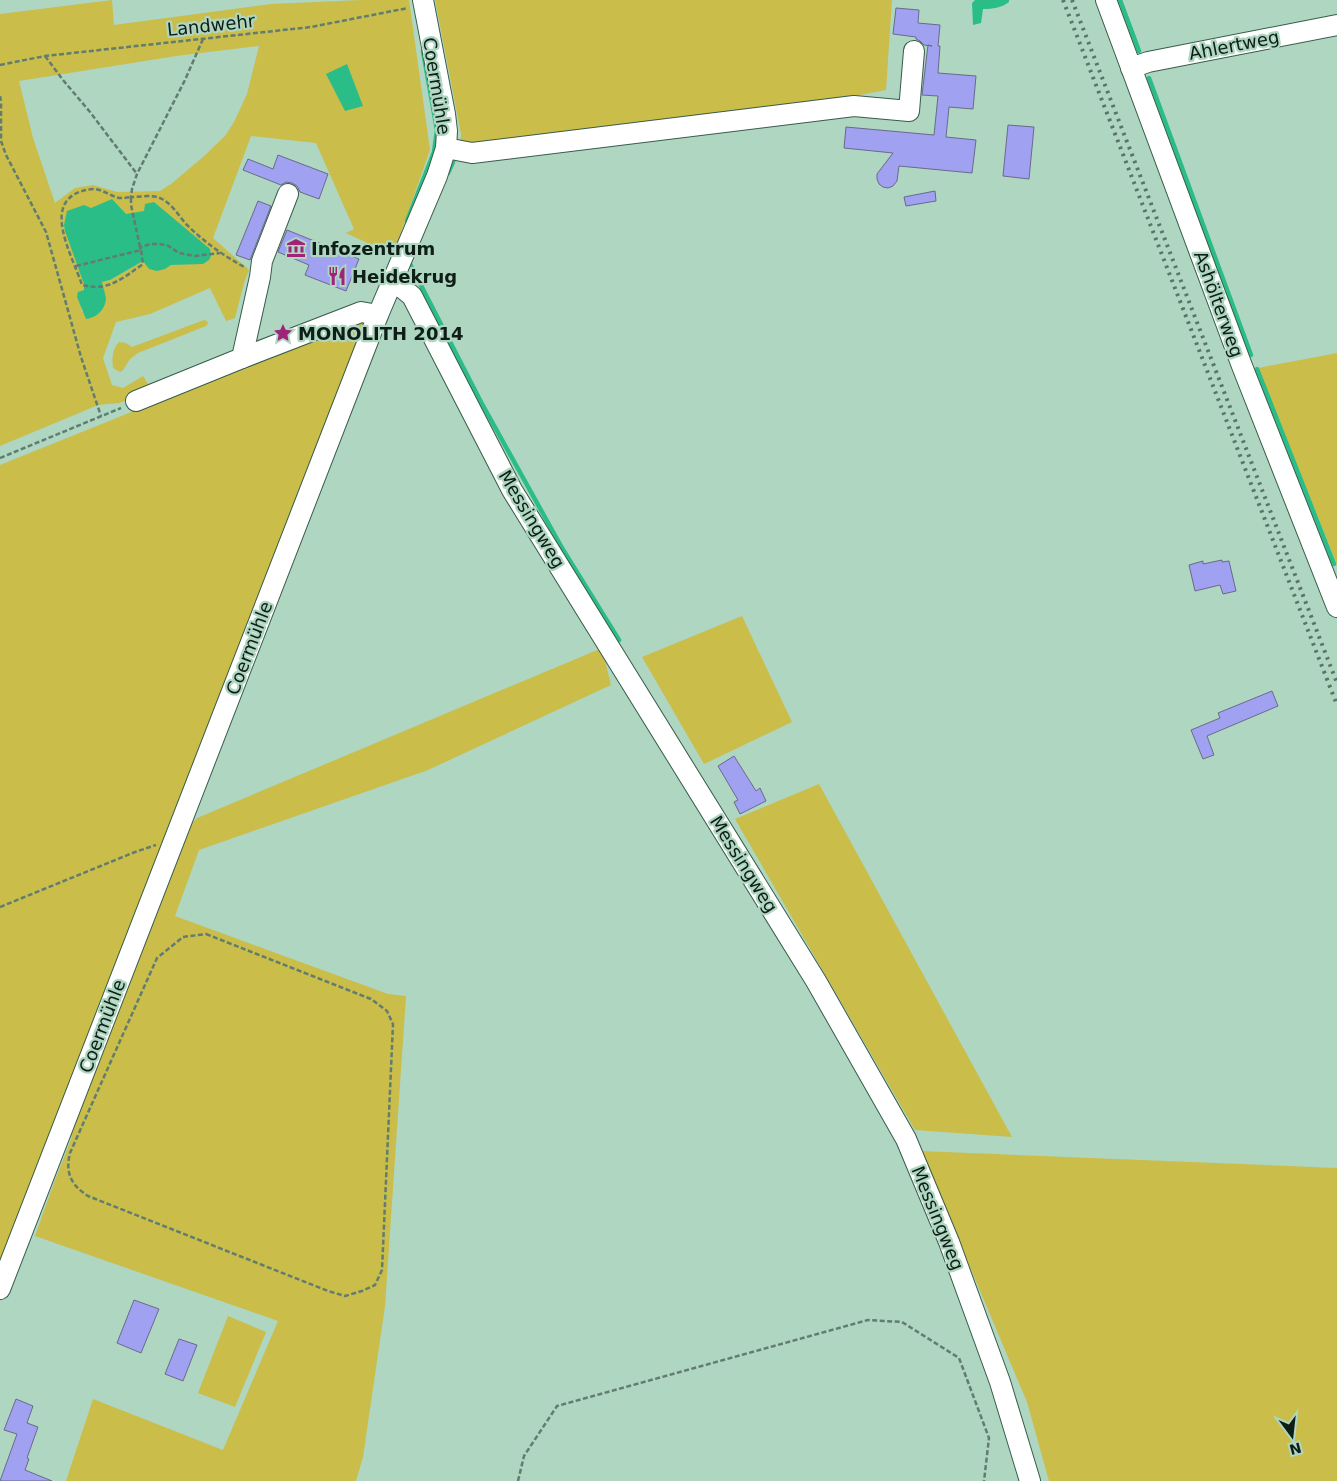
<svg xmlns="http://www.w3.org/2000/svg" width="1337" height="1481" font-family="'DejaVu Sans',sans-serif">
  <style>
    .green { fill: #cabd4a; fill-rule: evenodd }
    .water { fill: #2abd88 }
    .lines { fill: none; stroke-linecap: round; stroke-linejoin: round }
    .stream { stroke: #2abd88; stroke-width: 4.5 }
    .building { fill: #a0a1f1; stroke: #696a8a }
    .minor-casing { stroke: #385c4b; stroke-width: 22 }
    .path { stroke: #617d6f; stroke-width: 2.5; stroke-dasharray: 5 2.5; stroke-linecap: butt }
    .minor { stroke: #fff; stroke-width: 20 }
    .rail { stroke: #5a7567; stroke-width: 4; stroke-dasharray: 2.5 5; stroke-linecap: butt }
    .labels { text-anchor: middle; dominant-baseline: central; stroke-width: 4.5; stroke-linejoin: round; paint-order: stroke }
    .street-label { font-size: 18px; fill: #0e1d16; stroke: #aed6c1 }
    .poi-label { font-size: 18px; font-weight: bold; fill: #0e1d16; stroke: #aed6c1; text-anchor: start }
  </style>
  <rect width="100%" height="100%" fill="#aed6c1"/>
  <!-- green -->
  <g class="green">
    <path d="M 112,0 L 114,25 L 271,4 L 361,0 L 409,0 L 430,150 L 393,255 L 346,233 L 354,229 L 316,143 L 251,136 L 213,238 L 249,270 L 244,283 L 235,318 L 226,321 L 210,288 L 150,314 L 116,322 L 103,358 L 112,385 L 123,388 L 143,376 L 148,384 L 232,353 L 170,385 L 119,403 L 98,405 L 0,446 L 0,14 ZM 259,46 L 247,94 L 234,122 L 225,136 L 203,157 L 171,184 L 160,191 L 117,192 L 93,185 L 75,188 L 55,203 L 33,138 L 19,81 L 176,56 ZM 210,249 L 211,256 L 182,264 L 170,265 L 165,269 L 143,261 L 110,280 L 102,282 L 103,291 L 106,296 L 82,312 L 80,302 L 77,296 L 84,290 L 84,284 L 78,264 Z"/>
    <path d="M 435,0 L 892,0 L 886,90 L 818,103 L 460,151 L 461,134 Z"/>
    <path d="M 204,320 L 207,321 L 208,324 L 206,326 L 138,353 L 130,359 L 123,370 L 120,372 L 113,368 C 112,358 112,350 119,342 L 126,343 L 132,347 Z"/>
    <path d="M 357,321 L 362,323 L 366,329 L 0,1266 L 0,465 Z"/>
    <path d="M 1337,353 L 1337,565 L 1258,368 Z"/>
    <path d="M 742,616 L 792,722 L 704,764 L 642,657 Z"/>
    <path d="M 602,648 L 611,685 L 428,770 L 199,850 L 175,916 L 388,994 L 406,996 L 385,1306 L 363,1457 L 356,1481 L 66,1481 L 93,1399 L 223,1450 L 278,1321 L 35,1236 L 54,1183 L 72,1137 L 59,1139 L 172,845 L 197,818 Z"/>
    <path d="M 819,784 L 1012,1137 L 915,1130 L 735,819 Z"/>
    <path d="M 921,1151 L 1337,1168 L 1337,1481 L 1049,1481 L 1027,1402 Z"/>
    <path d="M 228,1316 L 266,1332 L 235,1407 L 198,1393 Z"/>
  </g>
  <!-- water -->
  <g class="water">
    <path d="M 975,0 L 1009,0 L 1009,2 C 1001,8 993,9 983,9 L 981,23 L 973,25 L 972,3 Z"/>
    <path d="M 347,64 L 363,106 L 345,111 L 326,74 Z"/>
    <path d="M 112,199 L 126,214 L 144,211 L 145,204 L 154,202 L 210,249 L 211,256 L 209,260 L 203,264 L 171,265 L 165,269 L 157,271 L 149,269 L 143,261 L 110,280 L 102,282 C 103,288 106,295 106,299 C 105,310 96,318 86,319 L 77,297 L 78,292 L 84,290 L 84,284 L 65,231 L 64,225 L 67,211 L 84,205 L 91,208 Z"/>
  </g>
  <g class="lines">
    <!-- stream -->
    <g class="stream">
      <path d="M 1120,0 L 1139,51"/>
      <path d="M 1149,78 L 1251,355"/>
      <path d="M 448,173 L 453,162"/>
      <path d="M 407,221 L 434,152 L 437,130 L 423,51"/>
      <path d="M 410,261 L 409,262 L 481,402 L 562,548 L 619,640"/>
      <path d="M 1257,369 L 1334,564"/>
    </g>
  </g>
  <!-- building -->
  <g class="building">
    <path d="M 896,8 L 919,10 L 918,23 L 940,25 L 938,46 L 940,46 L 938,73 L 976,76 L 973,109 L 949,107 L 946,137 L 976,140 L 972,173 L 899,166 L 897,181 L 893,186 L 888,188 L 883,187 L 879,184 L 877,179 L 877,174 L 893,153 L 844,148 L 846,127 L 934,135 L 938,96 L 922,95 L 928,45 L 932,46 L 924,45 L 920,41 L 916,39 L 916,37 L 893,34 Z"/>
    <path d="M 1008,125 L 1034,127 L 1029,179 L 1003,176 Z"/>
    <path d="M 278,155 L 328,174 L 319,199 L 300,192 L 297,186 L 292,183 L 286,182 L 281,185 L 243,170 L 248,159 L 273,169 Z"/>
    <path d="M 935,191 L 936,201 L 906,206 L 904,197 Z"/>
    <path d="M 258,201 L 271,206 L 250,260 L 236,255 Z"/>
    <path d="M 287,230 L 359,259 L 346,291 L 305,275 L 309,265 L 278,252 Z"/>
    <path d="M 1222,560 L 1222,562 L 1229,561 L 1236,591 L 1223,594 L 1220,585 L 1195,591 L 1189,565 L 1203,561 L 1203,564 Z"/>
    <path d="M 1272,691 L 1278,706 L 1207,736 L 1214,755 L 1203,759 L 1191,730 L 1220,718 L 1218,713 Z"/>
    <path d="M 734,756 L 756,791 L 760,788 L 766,801 L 740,814 L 734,802 L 738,800 L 718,766 Z"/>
    <path d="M 134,1300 L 159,1309 L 141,1353 L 117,1343 Z"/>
    <path d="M 179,1339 L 197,1345 L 183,1381 L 165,1374 Z"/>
    <path d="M 16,1399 L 33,1406 L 27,1423 L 38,1427 L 27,1458 L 29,1459 L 25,1470 L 52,1481 L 0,1481 L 17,1434 L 4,1430 Z"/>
  </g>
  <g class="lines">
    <!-- minor casing -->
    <g class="minor-casing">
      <g id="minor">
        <path d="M 1106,0 L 1242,366 L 1337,607"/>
        <path d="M 1131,68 L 1148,62 L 1337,25"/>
        <path d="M 446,148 L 472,153 L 854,106 L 909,111 L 914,51"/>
        <path d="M 392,280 L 412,296 L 512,490 L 816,981 L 906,1139 L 949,1242 L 1000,1382 L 1030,1481"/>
        <path d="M 242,358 L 260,277 L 262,261 L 288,194"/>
        <path d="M 136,401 L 242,358 L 361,312 L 378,315"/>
        <path d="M 0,1289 L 378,315 L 437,176 L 446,148 L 447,131 L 445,114 L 423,0"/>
      </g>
    </g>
    <!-- path -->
    <g class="path">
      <path d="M 203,39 L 185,80 L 137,174 L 132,189 L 131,197 C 141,197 153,194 162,199 C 172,204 179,216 186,224 C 204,242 224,256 246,268"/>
      <path d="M 45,56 L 63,80 L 90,112 L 137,174"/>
      <path d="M 0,65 L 45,56 L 311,27 L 408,8"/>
      <path d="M 0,96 L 1,102 L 1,141 L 6,155 L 46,232 L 81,357 L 101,416"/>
      <path d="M 140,247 L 131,205 L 131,197 C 127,198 123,198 119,198 C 110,196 102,189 93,189 C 36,195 72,254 82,285 C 108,292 123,278 143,264 L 141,250"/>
      <path d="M 76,266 L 141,250 L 140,247 L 151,244 L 159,244 L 167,245 L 179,253 L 195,256 L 220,253"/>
      <path d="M 0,458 L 121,408"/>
      <path d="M 0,907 L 135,852 L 156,845"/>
      <path d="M 206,934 L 371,999 L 387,1011 L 393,1024 L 382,1270 L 375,1285 L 362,1291 L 345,1296 L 328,1291 L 88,1196 C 71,1185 65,1173 70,1153 L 157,958 L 183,937 Z"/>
      <path d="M 518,1481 L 524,1456 L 557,1406 L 868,1320 L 902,1322 L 959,1358 L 989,1438 L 984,1481"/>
    </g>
    <!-- minor -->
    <use href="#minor" class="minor"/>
    <!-- rail -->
    <g class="rail">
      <path d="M 1063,0 L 1337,705"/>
      <path d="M 1072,0 L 1337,683"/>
    </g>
  </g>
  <!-- icons -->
  <defs>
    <g id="museum-bare" transform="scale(1.5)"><path d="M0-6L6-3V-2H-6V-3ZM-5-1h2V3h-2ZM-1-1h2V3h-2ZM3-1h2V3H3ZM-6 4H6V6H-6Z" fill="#9e2379" stroke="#aed6c1" stroke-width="2.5" paint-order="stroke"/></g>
    <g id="restaurant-bare" transform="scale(1.5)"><path d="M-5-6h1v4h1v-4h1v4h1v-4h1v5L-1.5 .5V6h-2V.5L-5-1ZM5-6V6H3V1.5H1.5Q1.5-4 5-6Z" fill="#9e2379" stroke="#aed6c1" stroke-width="2.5" paint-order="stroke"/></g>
    <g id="sight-bare" transform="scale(1.5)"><path d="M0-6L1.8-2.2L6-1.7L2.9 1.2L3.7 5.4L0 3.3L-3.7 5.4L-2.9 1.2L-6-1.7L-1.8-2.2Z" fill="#9e2379" stroke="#aed6c1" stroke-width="2.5" paint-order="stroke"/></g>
  </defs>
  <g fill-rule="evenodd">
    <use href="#museum-bare" x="296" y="248"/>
    <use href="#restaurant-bare" x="337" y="276"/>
    <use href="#sight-bare" x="283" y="333"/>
  </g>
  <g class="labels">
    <!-- street labels -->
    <g class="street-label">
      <text transform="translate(211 25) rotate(-6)">Landwehr</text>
      <text transform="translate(1234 45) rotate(-11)">Ahlertweg</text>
      <text transform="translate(437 86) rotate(81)">Coermühle</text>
      <text transform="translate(1219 304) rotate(70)">Ashölterweg</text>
      <text transform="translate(532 519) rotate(59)">Messingweg</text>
      <text transform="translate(249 648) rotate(-69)">Coermühle</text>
      <text transform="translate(744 864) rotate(58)">Messingweg</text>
      <text transform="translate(102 1026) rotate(-69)">Coermühle</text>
      <text transform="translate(938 1218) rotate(68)">Messingweg</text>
    </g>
    <!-- poi labels -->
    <g class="poi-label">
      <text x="311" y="248">Infozentrum</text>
      <text x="352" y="276">Heidekrug</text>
      <text x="298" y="333">MONOLITH 2014</text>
    </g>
  </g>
  <!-- north arrow -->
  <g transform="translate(1292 1436) rotate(165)" stroke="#aed6c1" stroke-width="4" paint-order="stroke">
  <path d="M0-4L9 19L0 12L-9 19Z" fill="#0e1d16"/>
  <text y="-8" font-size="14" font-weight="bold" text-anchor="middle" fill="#0e1d16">N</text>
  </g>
</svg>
